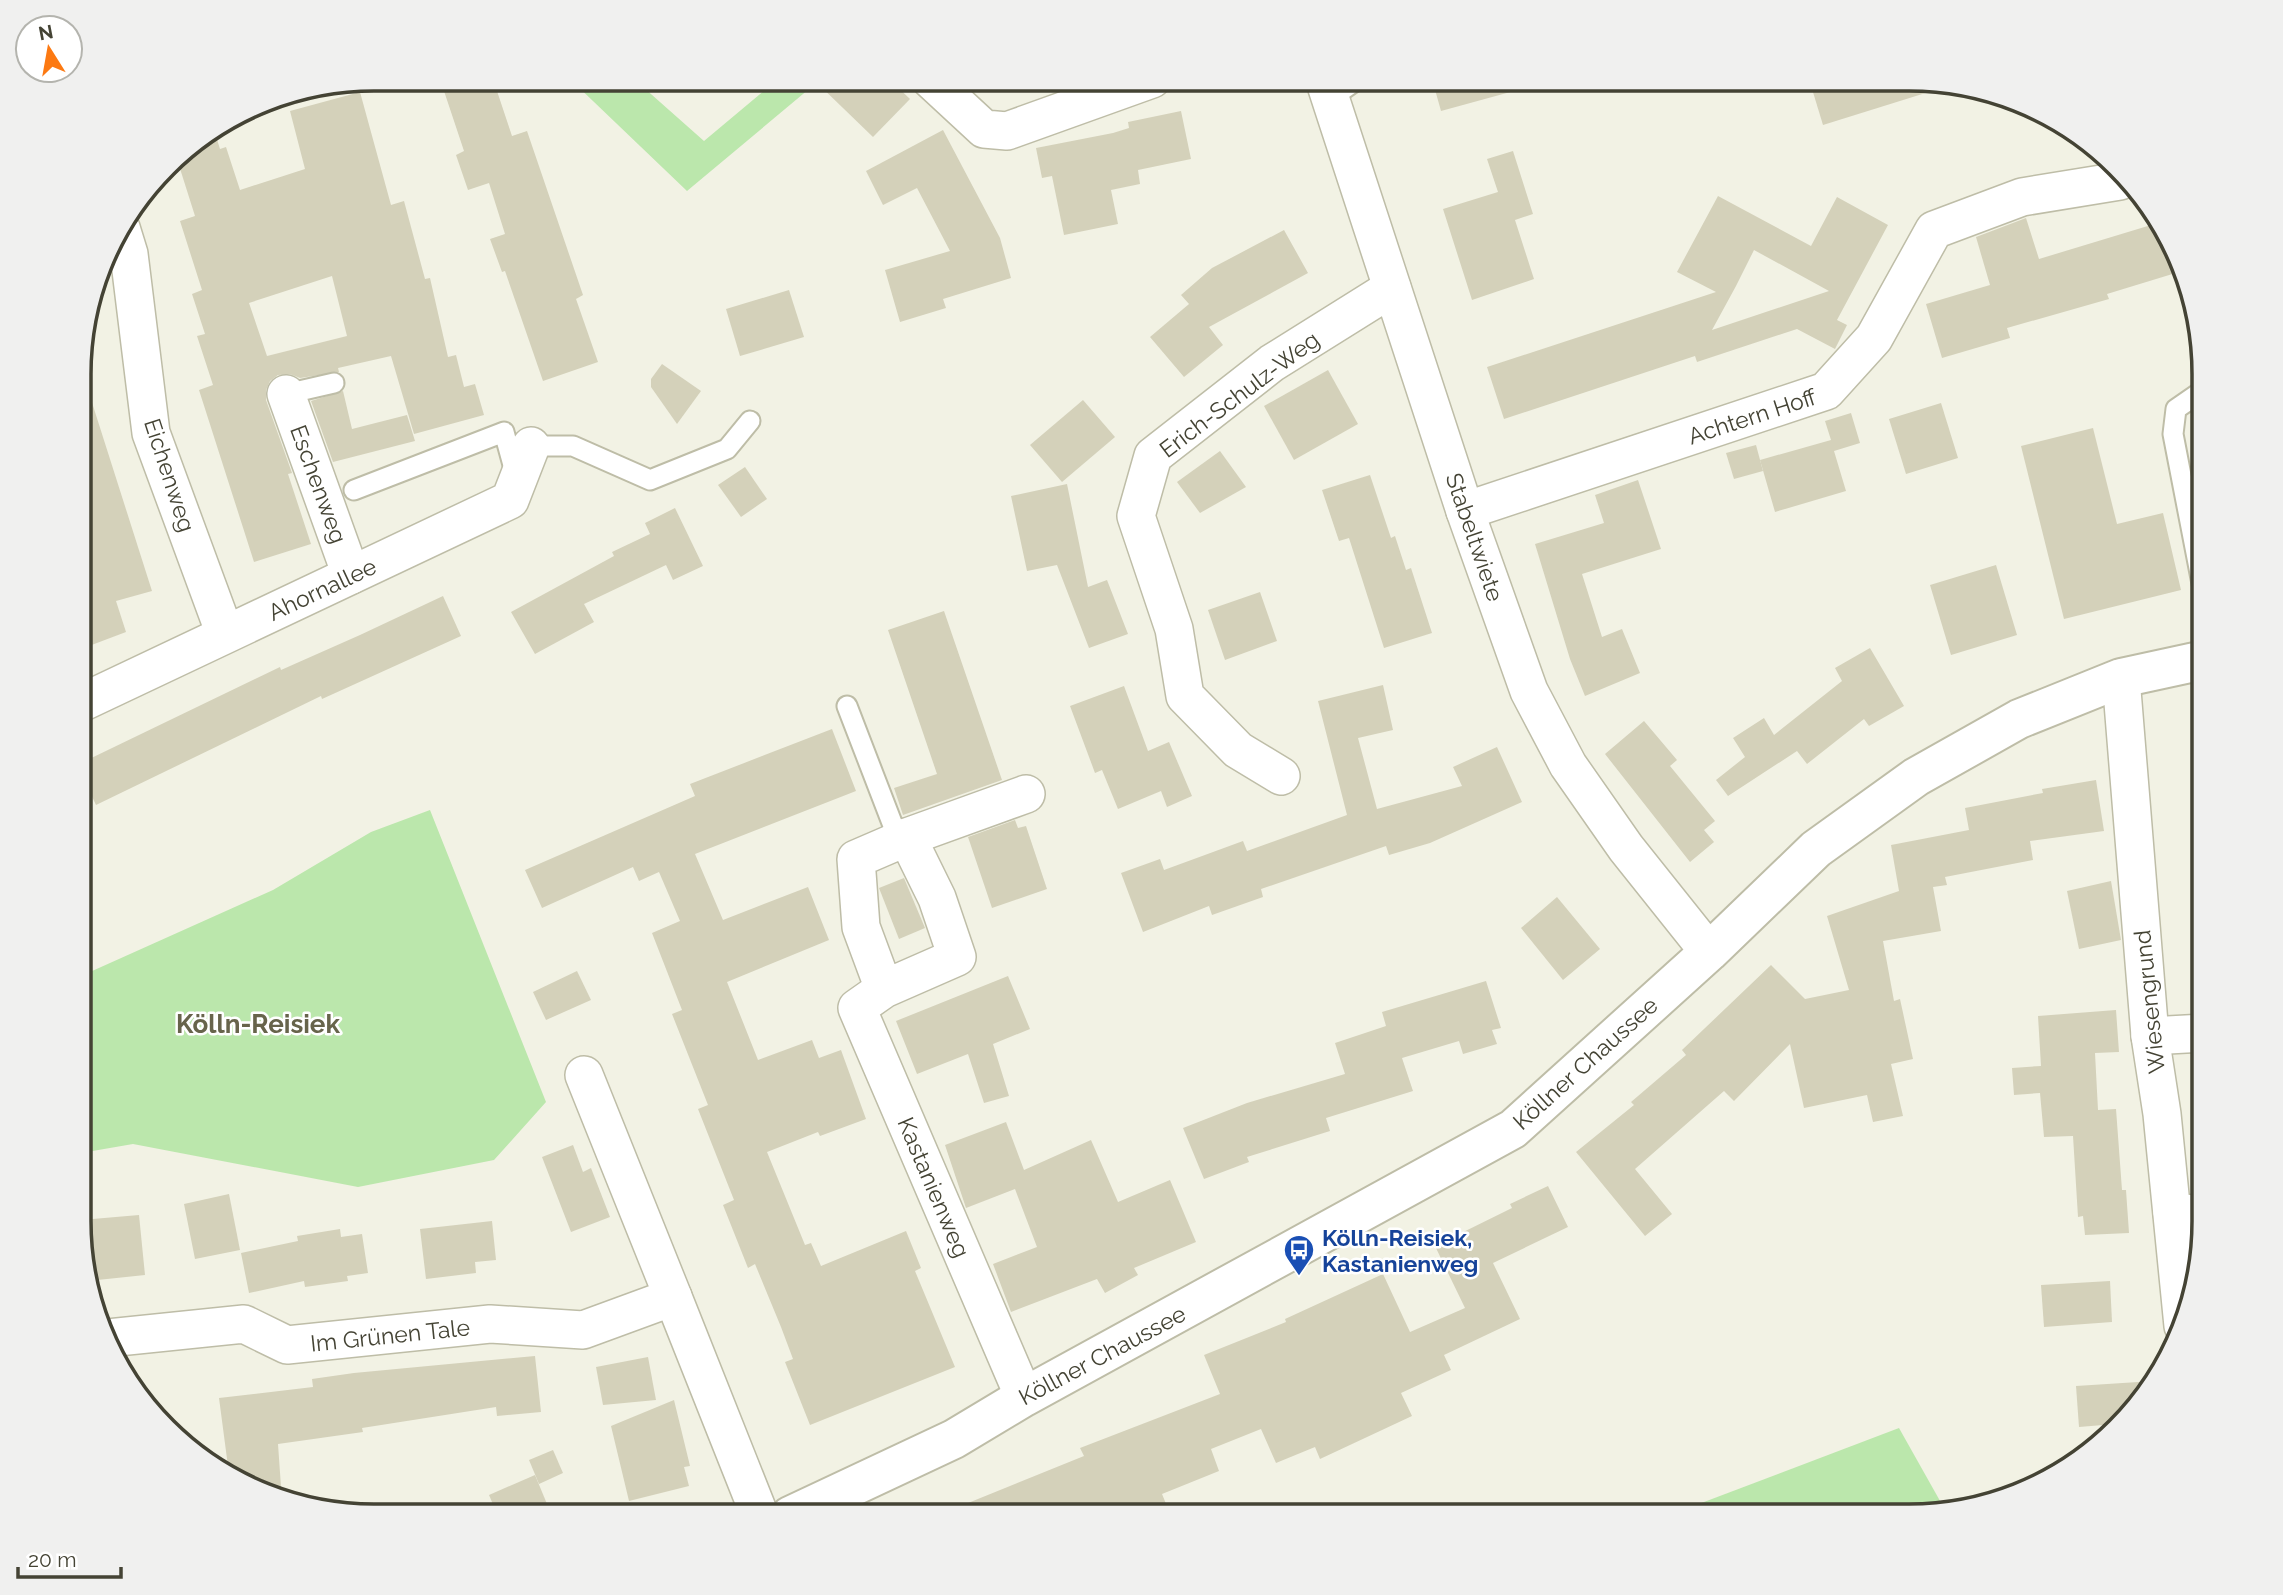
<svg xmlns="http://www.w3.org/2000/svg" width="2283" height="1595" font-family="Raleway,sans-serif">
  <style>
    .green { fill: #bbe7ac }
    .building { fill: #d4d1ba; fill-rule: evenodd }
    .lines { fill: none; stroke-linecap: round; stroke-linejoin: round }
    .service-casing { stroke: #bebda7; stroke-width: 23 }
    .minor-casing { stroke: #bebda7; stroke-width: 40 }
    .tertiary-casing { stroke: #bebda7; stroke-width: 42 }
    .service { stroke: #fff; stroke-width: 19 }
    .minor { stroke: #fff; stroke-width: 37 }
    .tertiary { stroke: #fff; stroke-width: 38 }
    .labels { text-anchor: middle; dominant-baseline: central; stroke-width: 5; stroke-linejoin: round; paint-order: stroke }
    .street-label { font-size: 23px; fill: #444334; stroke: #fff }
    .transit-label { font-size: 23px; font-weight: bold; fill: #164399; stroke: #fff; text-anchor: start }
    .quarter-label { font-size: 26px; font-weight: bold; fill: #67644b; stroke: #fff }
    .rim { fill: none; stroke: #444334; stroke-width: 3.5 }
  </style>
  <rect width="100%" height="100%" fill="#f2f2e4"/>
  <!-- green -->
  <g class="green">
    <path d="M 570,79 L 634,79 L 704,141 L 778,79 L 821,79 L 687,191 Z"/>
    <path d="M 430,810 L 546,1102 L 494,1160 L 358,1187 L 133,1144 L 81,1153 L 81,976 L 273,890 L 371,832 Z"/>
    <path d="M 1899,1428 L 1944,1508 L 1910,1516 L 1667,1516 Z"/>
  </g>
  <!-- building -->
  <g class="building">
    <path d="M 440,79 L 493,79 L 512,136 L 527,131 L 583,295 L 576,299 L 598,362 L 543,381 L 505,271 L 502,272 L 490,239 L 505,234 L 489,183 L 468,190 L 456,155 L 464,151 Z"/>
    <path d="M 813,79 L 889,79 L 910,99 L 873,137 Z"/>
    <path d="M 1432,79 L 1524,79 L 1525,88 L 1441,111 Z"/>
    <path d="M 1809,79 L 1928,79 L 1948,86 L 1823,125 Z"/>
    <path d="M 360,92 L 391,205 L 404,201 L 425,279 L 430,278 L 448,357 L 456,355 L 464,387 L 475,384 L 484,415 L 414,434 L 391,356 L 338,368 L 339,372 L 300,378 L 290,374 L 278,375 L 270,381 L 266,390 L 266,400 L 292,473 L 288,474 L 311,544 L 254,562 L 199,390 L 213,385 L 197,336 L 205,334 L 192,294 L 202,290 L 180,221 L 195,216 L 176,156 L 214,130 L 220,149 L 226,147 L 240,190 L 305,169 L 290,111 ZM 332,276 L 347,336 L 267,356 L 249,303 Z"/>
    <path d="M 1181,111 L 1191,159 L 1138,170 L 1140,184 L 1111,190 L 1118,224 L 1064,235 L 1052,176 L 1042,178 L 1036,148 L 1113,133 L 1129,128 L 1128,122 Z"/>
    <path d="M 943,130 L 1000,238 L 1011,278 L 943,299 L 946,308 L 900,322 L 885,270 L 950,251 L 917,188 L 883,205 L 866,171 Z"/>
    <path d="M 1513,151 L 1533,214 L 1515,220 L 1534,279 L 1472,300 L 1443,209 L 1498,192 L 1487,159 Z"/>
    <path d="M 1718,196 L 1811,246 L 1837,197 L 1888,225 L 1837,320 L 1847,325 L 1835,349 L 1797,329 L 1697,362 L 1695,356 L 1504,419 L 1487,367 L 1716,292 L 1677,272 ZM 1754,250 L 1829,291 L 1712,330 L 1736,286 Z"/>
    <path d="M 2026,218 L 2039,259 L 2161,222 L 2179,272 L 2107,294 L 2109,299 L 2007,328 L 2010,338 L 1942,358 L 1926,304 L 1990,285 L 1976,237 Z"/>
    <path d="M 1284,230 L 1308,273 L 1209,327 L 1223,345 L 1184,377 L 1150,337 L 1189,304 L 1181,295 L 1212,268 Z"/>
    <path d="M 789,290 L 804,337 L 740,356 L 726,309 Z"/>
    <path d="M 662,364 L 701,391 L 677,424 L 651,387 L 651,379 Z"/>
    <path d="M 1328,370 L 1358,424 L 1294,460 L 1264,406 Z"/>
    <path d="M 88,390 L 152,591 L 116,601 L 126,632 L 81,649 L 81,391 Z"/>
    <path d="M 343,391 L 352,429 L 407,415 L 415,441 L 333,462 L 311,401 Z"/>
    <path d="M 1083,400 L 1115,437 L 1062,482 L 1030,445 Z"/>
    <path d="M 1941,403 L 1958,458 L 1906,474 L 1889,419 Z"/>
    <path d="M 1851,413 L 1860,443 L 1834,451 L 1846,491 L 1775,512 L 1760,460 L 1831,440 L 1825,421 Z"/>
    <path d="M 2093,428 L 2117,524 L 2163,513 L 2181,590 L 2064,619 L 2021,446 Z"/>
    <path d="M 1756,445 L 1763,471 L 1734,479 L 1726,453 Z"/>
    <path d="M 1220,451 L 1246,487 L 1200,513 L 1177,482 Z"/>
    <path d="M 745,467 L 767,499 L 741,517 L 718,485 Z"/>
    <path d="M 1370,475 L 1391,538 L 1395,536 L 1406,570 L 1411,568 L 1432,633 L 1384,648 L 1349,538 L 1339,541 L 1322,490 Z"/>
    <path d="M 1638,480 L 1661,549 L 1582,574 L 1602,637 L 1622,629 L 1640,673 L 1585,696 L 1570,659 L 1535,544 L 1604,523 L 1595,495 Z"/>
    <path d="M 1067,484 L 1088,587 L 1107,580 L 1128,634 L 1089,648 L 1057,565 L 1027,571 L 1011,496 Z"/>
    <path d="M 675,508 L 703,566 L 673,580 L 666,565 L 584,604 L 594,622 L 535,654 L 511,612 L 614,556 L 612,552 L 650,534 L 645,523 Z"/>
    <path d="M 1996,565 L 2017,635 L 1951,655 L 1930,585 Z"/>
    <path d="M 1260,592 L 1277,641 L 1225,660 L 1208,610 Z"/>
    <path d="M 443,596 L 461,636 L 322,699 L 321,696 L 96,805 L 81,773 L 81,763 L 280,667 L 281,670 L 360,635 Z"/>
    <path d="M 944,611 L 1002,780 L 903,815 L 894,788 L 937,774 L 888,630 Z"/>
    <path d="M 1870,648 L 1904,706 L 1869,726 L 1864,719 L 1807,764 L 1797,751 L 1728,796 L 1716,780 L 1745,757 L 1733,738 L 1764,718 L 1774,735 L 1842,681 L 1835,668 Z"/>
    <path d="M 1383,685 L 1393,730 L 1358,738 L 1377,809 L 1462,786 L 1453,767 L 1497,747 L 1522,802 L 1430,843 L 1389,855 L 1386,846 L 1261,889 L 1263,897 L 1212,915 L 1209,906 L 1143,932 L 1121,873 L 1160,859 L 1164,870 L 1243,841 L 1247,851 L 1347,815 L 1318,701 Z"/>
    <path d="M 1124,686 L 1148,751 L 1169,742 L 1192,796 L 1167,807 L 1161,791 L 1118,809 L 1102,770 L 1095,773 L 1070,706 Z"/>
    <path d="M 1644,721 L 1677,760 L 1670,766 L 1715,821 L 1704,830 L 1714,842 L 1690,862 L 1605,754 Z"/>
    <path d="M 832,729 L 856,791 L 695,854 L 723,920 L 808,887 L 829,940 L 727,982 L 758,1060 L 812,1040 L 819,1058 L 841,1050 L 866,1119 L 820,1136 L 818,1132 L 767,1152 L 805,1245 L 811,1243 L 821,1266 L 906,1231 L 921,1268 L 915,1271 L 955,1367 L 810,1425 L 785,1362 L 793,1359 L 781,1327 L 755,1264 L 748,1268 L 723,1205 L 734,1200 L 698,1109 L 708,1105 L 672,1014 L 682,1010 L 652,933 L 680,921 L 659,872 L 639,881 L 633,867 L 542,908 L 525,870 L 695,796 L 690,784 Z"/>
    <path d="M 2096,780 L 2104,831 L 2030,841 L 2033,860 L 1945,877 L 1947,885 L 1933,887 L 1941,931 L 1883,941 L 1894,1001 L 1900,999 L 1913,1059 L 1891,1064 L 1903,1116 L 1873,1122 L 1867,1095 L 1804,1108 L 1790,1044 L 1734,1101 L 1724,1091 L 1635,1169 L 1672,1214 L 1645,1236 L 1576,1152 L 1634,1105 L 1631,1102 L 1686,1055 L 1682,1050 L 1771,965 L 1805,999 L 1849,990 L 1827,916 L 1899,891 L 1891,845 L 1969,830 L 1965,808 L 2043,793 L 2042,789 Z"/>
    <path d="M 1015,820 L 1018,828 L 1026,826 L 1047,889 L 992,908 L 968,837 Z"/>
    <path d="M 904,878 L 925,928 L 899,939 L 879,888 Z"/>
    <path d="M 2111,881 L 2121,940 L 2079,949 L 2067,891 Z"/>
    <path d="M 1557,897 L 1600,949 L 1563,980 L 1521,928 Z"/>
    <path d="M 577,971 L 591,1000 L 546,1020 L 533,992 Z"/>
    <path d="M 1008,976 L 1030,1029 L 993,1044 L 1009,1096 L 984,1103 L 968,1054 L 917,1074 L 896,1021 Z"/>
    <path d="M 1486,981 L 1501,1028 L 1492,1030 L 1497,1044 L 1463,1054 L 1459,1041 L 1402,1058 L 1413,1091 L 1326,1118 L 1330,1131 L 1247,1157 L 1249,1162 L 1204,1179 L 1183,1128 L 1247,1103 L 1345,1074 L 1335,1043 L 1386,1026 L 1382,1012 Z"/>
    <path d="M 2116,1010 L 2119,1052 L 2095,1053 L 2098,1110 L 2116,1109 L 2122,1190 L 2126,1190 L 2129,1233 L 2085,1235 L 2083,1216 L 2078,1217 L 2073,1136 L 2044,1137 L 2040,1093 L 2014,1095 L 2012,1068 L 2041,1066 L 2038,1016 Z"/>
    <path d="M 1006,1122 L 1024,1170 L 1091,1140 L 1118,1202 L 1170,1180 L 1196,1242 L 1134,1268 L 1138,1275 L 1105,1293 L 1097,1279 L 1011,1312 L 993,1264 L 1037,1247 L 1015,1189 L 966,1208 L 945,1145 Z"/>
    <path d="M 573,1145 L 583,1172 L 591,1168 L 610,1217 L 571,1232 L 542,1157 Z"/>
    <path d="M 1548,1186 L 1568,1227 L 1493,1263 L 1520,1319 L 1444,1355 L 1451,1370 L 1401,1393 L 1412,1416 L 1320,1459 L 1315,1447 L 1276,1463 L 1261,1429 L 1211,1449 L 1219,1471 L 1162,1494 L 1171,1516 L 936,1516 L 1084,1456 L 1080,1448 L 1220,1394 L 1204,1355 L 1286,1322 L 1285,1319 L 1383,1274 L 1410,1332 L 1465,1308 L 1435,1246 L 1512,1208 L 1510,1204 Z"/>
    <path d="M 229,1194 L 240,1250 L 195,1259 L 184,1204 Z"/>
    <path d="M 139,1215 L 145,1275 L 88,1281 L 81,1259 L 81,1220 Z"/>
    <path d="M 492,1221 L 496,1260 L 475,1262 L 476,1273 L 426,1279 L 420,1229 Z"/>
    <path d="M 340,1229 L 341,1237 L 362,1234 L 368,1273 L 347,1276 L 348,1281 L 305,1287 L 304,1281 L 249,1293 L 241,1253 L 298,1241 L 297,1236 Z"/>
    <path d="M 2110,1281 L 2112,1322 L 2044,1327 L 2041,1285 Z"/>
    <path d="M 535,1356 L 541,1412 L 497,1416 L 496,1407 L 362,1428 L 363,1432 L 278,1444 L 282,1501 L 229,1474 L 219,1398 L 313,1387 L 312,1379 L 354,1373 Z"/>
    <path d="M 648,1357 L 656,1400 L 603,1405 L 596,1367 Z"/>
    <path d="M 2154,1381 L 2144,1401 L 2115,1424 L 2079,1427 L 2076,1386 Z"/>
    <path d="M 674,1400 L 690,1466 L 684,1467 L 689,1486 L 629,1501 L 611,1426 Z"/>
    <path d="M 553,1450 L 563,1473 L 539,1484 L 529,1460 Z"/>
    <path d="M 535,1475 L 552,1516 L 498,1516 L 489,1495 Z"/>
  </g>
  <g class="lines">
    <!-- service casing -->
    <g class="service-casing">
      <g id="service">
        <path d="M 1331,98 L 1358,79"/>
        <path d="M 2202,391 L 2176,409 L 2173,434 L 2204,594"/>
        <path d="M 286,394 L 334,383"/>
        <path d="M 531,446 L 573,446 L 650,480 L 727,449 L 750,421"/>
        <path d="M 354,490 L 504,432 L 516,476"/>
        <path d="M 847,706 L 899,841"/>
      </g>
    </g>
    <!-- minor casing -->
    <g class="minor-casing">
      <g id="minor">
        <path d="M 930,79 L 984,129 L 1007,131 L 1152,79"/>
        <path d="M 1324,79 L 1465,511 L 1529,691 L 1568,765 L 1626,848 L 1709,952"/>
        <path d="M 121,228 L 129,254 L 151,433 L 225,634"/>
        <path d="M 286,394 L 351,575"/>
        <path d="M 1465,511 L 1826,391 L 1874,338 L 1934,230 L 2022,197 L 2120,181"/>
        <path d="M 2121,678 L 2150,1036 L 2162,1114 L 2183,1326"/>
        <path d="M 81,703 L 510,500 L 531,446"/>
        <path d="M 1281,776 L 1238,750 L 1185,696 L 1174,629 L 1136,516 L 1153,456 L 1272,363 L 1392,288"/>
        <path d="M 907,837 L 1026,794"/>
        <path d="M 884,989 L 957,957 L 937,898 L 907,837 L 856,859 L 861,927 L 884,989 L 857,1008 L 1024,1397"/>
        <path d="M 2150,1036 L 2204,1033"/>
        <path d="M 584,1075 L 673,1297"/>
        <path d="M 2172,1212 L 2204,1215"/>
        <path d="M 108,1338 L 244,1324 L 287,1345 L 490,1324 L 583,1330 L 673,1297 L 760,1516"/>
      </g>
    </g>
    <!-- tertiary casing -->
    <g class="tertiary-casing">
      <path id="tertiary" d="M 790,1516 L 954,1439 L 1024,1397 L 1513,1129 L 1709,952 L 1816,849 L 1916,777 L 2019,719 L 2121,678 L 2204,660"/>
    </g>
    <!-- service -->
    <use href="#service" class="service"/>
    <!-- minor -->
    <use href="#minor" class="minor"/>
    <!-- tertiary -->
    <use href="#tertiary" class="tertiary"/>
  </g>
  <!-- icons -->
  <defs>
    <g id="bus-pin" transform="scale(1.575)"><path d="M0 17L-7.5 6A9.5 9.5 0 1 1 7.5 6Z" fill="#1a4fb4" stroke="#fff"/><path d="M-5-6H5V4H4V6H2V4H-2V6H-4V4H-5ZM-3.5-4V0h7V-4ZM-3.5 1.2v1.5H-2V1.2ZM2 1.2v1.5H3.5V1.2Z" fill="#fff"/></g>
  </defs>
  <g fill-rule="evenodd">
    <use href="#bus-pin" x="1299" y="1250"/>
  </g>
  <g class="labels">
    <!-- street labels -->
    <g class="street-label">
      <text transform="translate(1239 394) rotate(-37)">Erich-Schulz-Weg</text>
      <text transform="translate(1752 416) rotate(-18)">Achtern Hoff</text>
      <text transform="translate(170 475) rotate(72)">Eichenweg</text>
      <text transform="translate(319 484) rotate(70)">Eschenweg</text>
      <text transform="translate(1475 537) rotate(71)">Stabeltwiete</text>
      <text transform="translate(322 589) rotate(-25)">Ahornallee</text>
      <text transform="translate(2149 1002) rotate(-96)">Wiesengrund</text>
      <text transform="translate(1585 1063) rotate(-42)">Köllner Chaussee</text>
      <text transform="translate(934 1187) rotate(67)">Kastanienweg</text>
      <text transform="translate(390 1335) rotate(-6)">Im Grünen Tale</text>
      <text transform="translate(1102 1355) rotate(-28)">Köllner Chaussee</text>
    </g>
    <!-- transit labels -->
    <g class="transit-label">
      <text x="1322" y="1237">Kölln-Reisiek,<tspan x="1322" dy="26">Kastanienweg</tspan></text>
    </g>
    <!-- quarter labels -->
    <g class="quarter-label">
      <text x="258" y="1024">Kölln-Reisiek</text>
    </g>
  </g>
  <!-- crop -->
  <path d="M0 0H2283V1595H0ZM374 91H1909A283 283 0 0 1 2192 374V1221A283 283 0 0 1 1909 1504H374A283 283 0 0 1 91 1221V374A283 283 0 0 1 374 91Z" fill="#f0f0ef" fill-rule="evenodd"/>
  <path class="rim" d="M374 91H1909A283 283 0 0 1 2192 374V1221A283 283 0 0 1 1909 1504H374A283 283 0 0 1 91 1221V374A283 283 0 0 1 374 91Z"/>
  <!-- north arrow -->
  <g transform="translate(49 49) rotate(349)"><circle r="33" fill="#ffffff" stroke="#b4b4ae" stroke-width="2"/>
  <path d="M0-5L12 26L0 18L-12 26Z" fill="#fc7912"/>
  <text y="-10" font-size="19" font-weight="bold" text-anchor="middle" fill="#444334">N</text>
  </g>
  <!-- scale -->
  <path d="M18 1567v10h103v-10" fill="none" stroke="#444334" stroke-width="3.5"/>
  <text x="28" y="1567" font-size="21" fill="#444334" stroke="#ffffff" stroke-width="5" paint-order="stroke">20 m</text>
</svg>
